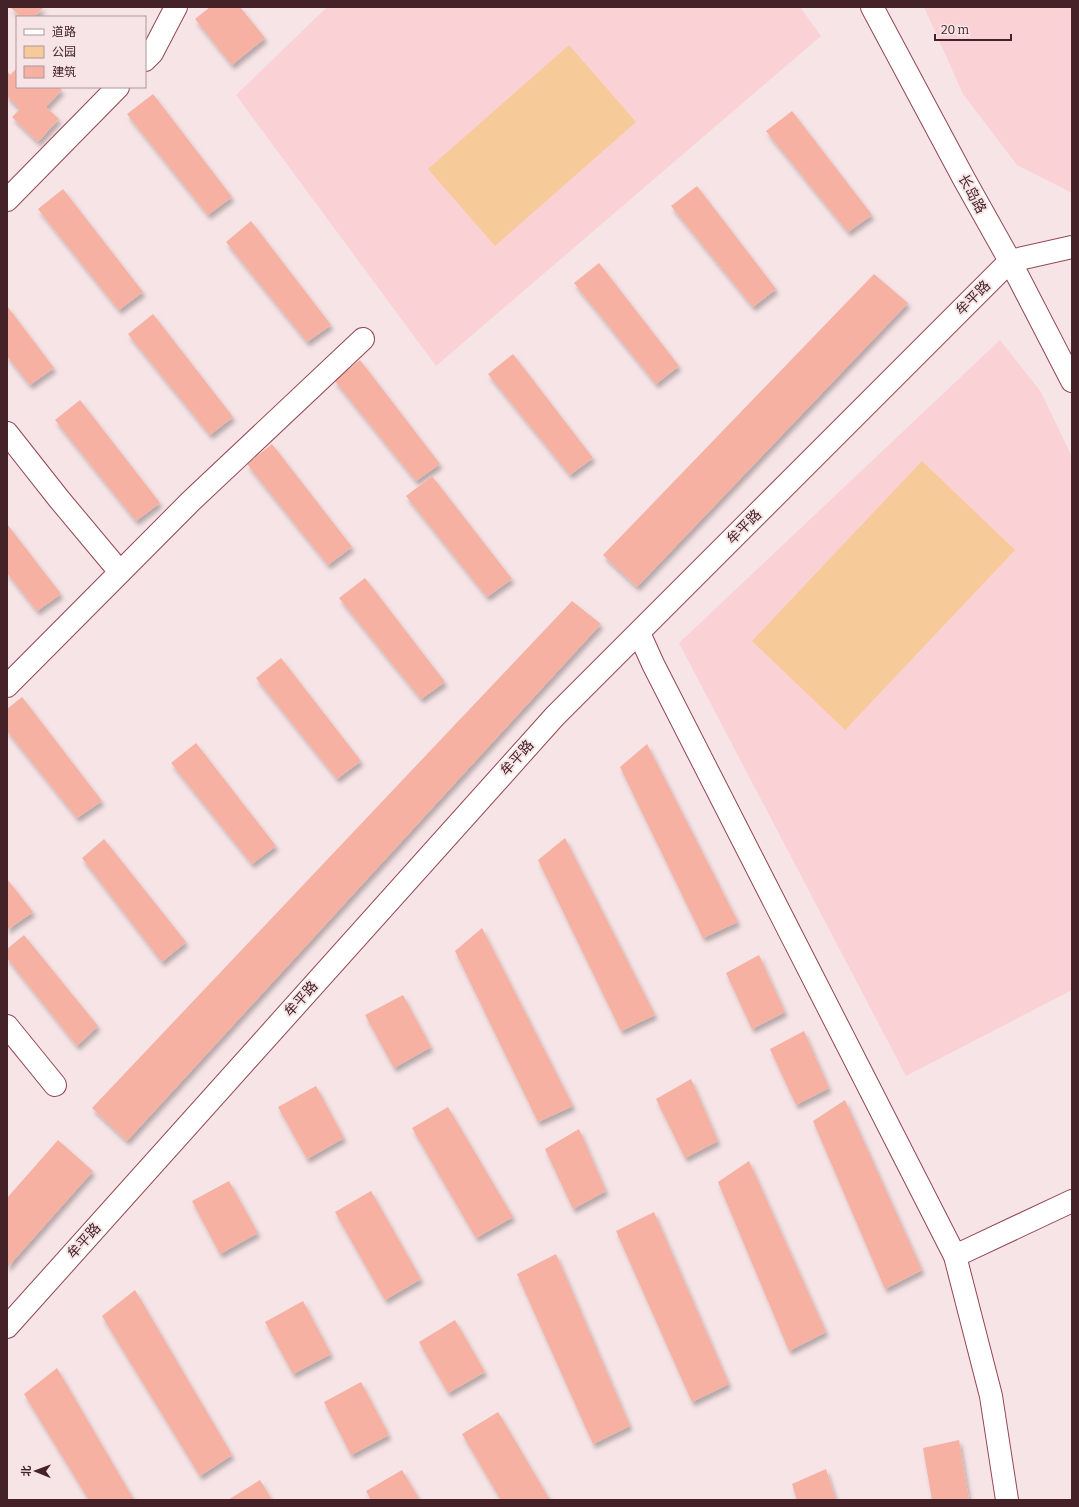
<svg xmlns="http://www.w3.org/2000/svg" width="1079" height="1507" font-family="Bitter,'Noto Sans SC',serif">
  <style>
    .built { fill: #fad1d5 }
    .green { fill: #f6cb99 }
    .building { fill: #f6b1a3; filter: url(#shadow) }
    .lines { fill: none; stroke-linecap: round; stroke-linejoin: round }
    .minor-casing { stroke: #934653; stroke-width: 24 }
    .minor { stroke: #fff; stroke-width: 22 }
    .labels { text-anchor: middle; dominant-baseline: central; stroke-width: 4; stroke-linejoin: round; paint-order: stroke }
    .street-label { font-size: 14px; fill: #442227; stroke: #f7e4e6 }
  </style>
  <defs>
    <filter id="shadow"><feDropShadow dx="2.5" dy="4.5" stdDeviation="2" flood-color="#0004"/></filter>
  </defs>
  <rect width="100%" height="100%" fill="#f7e4e6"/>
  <!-- built -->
  <g class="built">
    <path d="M 327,7 L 800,7 L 821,36 L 436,366 L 236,95 Z"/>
    <path d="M 924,7 L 1072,7 L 1072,193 L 1017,165 L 963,94 Z"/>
    <path d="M 1000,340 L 1041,392 L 1072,457 L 1072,990 L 906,1076 L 679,643 Z"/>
  </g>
  <!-- green -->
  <g class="green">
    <path d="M 569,45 L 636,122 L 495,246 L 428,169 Z"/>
    <path d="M 922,461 L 1015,550 L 845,730 L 752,641 Z"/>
  </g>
  <!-- building -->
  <g class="building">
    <path d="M 10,7 L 44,7 L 34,17 L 21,17 Z"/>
    <path d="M 210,7 L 240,7 L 265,38 L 232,65 L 195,19 Z"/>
    <path d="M 17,68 L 17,87 L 59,87 L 62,90 L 46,107 L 59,119 L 38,142 L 12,117 L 20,109 L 7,96 L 7,71 L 10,75 Z"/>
    <path d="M 153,94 L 232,197 L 208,215 L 127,114 Z"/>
    <path d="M 792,111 L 872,215 L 848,232 L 766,131 Z"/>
    <path d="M 697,186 L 776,289 L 753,307 L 671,206 Z"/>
    <path d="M 63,189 L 143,292 L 119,310 L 38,209 Z"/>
    <path d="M 251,221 L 331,325 L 307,342 L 226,242 Z"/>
    <path d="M 599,263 L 679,366 L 656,384 L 574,283 Z"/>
    <path d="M 874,274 L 908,303 L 637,587 L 603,555 Z"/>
    <path d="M 7,306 L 54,368 L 30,385 L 7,356 Z"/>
    <path d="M 153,314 L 233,417 L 210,435 L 128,334 Z"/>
    <path d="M 513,354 L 593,458 L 570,475 L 488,374 Z"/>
    <path d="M 360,360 L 440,464 L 416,481 L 334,380 Z"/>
    <path d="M 80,400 L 160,503 L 136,521 L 55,420 Z"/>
    <path d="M 272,444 L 352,547 L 328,565 L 247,464 Z"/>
    <path d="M 432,476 L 512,579 L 487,597 L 406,496 Z"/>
    <path d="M 7,524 L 61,594 L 37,611 L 7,573 Z"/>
    <path d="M 365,578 L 445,682 L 421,699 L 339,598 Z"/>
    <path d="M 572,601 L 601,624 L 127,1141 L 92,1108 Z"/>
    <path d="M 281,658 L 361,761 L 337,779 L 256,678 Z"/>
    <path d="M 22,697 L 102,801 L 77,818 L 7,731 L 7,709 Z"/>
    <path d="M 196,743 L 276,846 L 252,864 L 171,763 Z"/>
    <path d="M 647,744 L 738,922 L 703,938 L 620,767 Z"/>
    <path d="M 565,838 L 655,1015 L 621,1031 L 538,860 Z"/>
    <path d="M 104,839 L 186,942 L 162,962 L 82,858 Z"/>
    <path d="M 7,879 L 33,912 L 7,930 Z"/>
    <path d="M 482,928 L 573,1106 L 538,1122 L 455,951 Z"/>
    <path d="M 24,935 L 98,1026 L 77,1046 L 7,958 L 7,949 Z"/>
    <path d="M 759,955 L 785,1012 L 752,1029 L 726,973 Z"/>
    <path d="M 403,995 L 431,1047 L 394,1068 L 365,1015 Z"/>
    <path d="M 804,1031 L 829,1088 L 796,1105 L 770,1049 Z"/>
    <path d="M 691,1079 L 718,1141 L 685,1158 L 656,1099 Z"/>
    <path d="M 316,1086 L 344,1138 L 307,1159 L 278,1107 Z"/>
    <path d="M 845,1100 L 922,1270 L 885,1289 L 813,1121 Z"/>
    <path d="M 448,1107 L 513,1217 L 476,1238 L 412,1128 Z"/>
    <path d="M 579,1129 L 606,1191 L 573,1209 L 545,1149 Z"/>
    <path d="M 58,1140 L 93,1171 L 7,1268 L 7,1198 Z"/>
    <path d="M 749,1161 L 826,1332 L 789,1351 L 718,1182 Z"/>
    <path d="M 229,1181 L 258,1233 L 220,1254 L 192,1201 Z"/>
    <path d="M 371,1191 L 421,1279 L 385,1300 L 335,1212 Z"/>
    <path d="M 654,1212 L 729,1384 L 692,1402 L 616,1231 Z"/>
    <path d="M 556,1254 L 630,1426 L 593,1444 L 517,1274 Z"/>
    <path d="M 135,1290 L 232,1455 L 200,1476 L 102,1316 Z"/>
    <path d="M 303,1301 L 331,1354 L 293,1374 L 265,1322 Z"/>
    <path d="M 455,1320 L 485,1372 L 448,1393 L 419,1342 Z"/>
    <path d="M 57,1368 L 134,1500 L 89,1500 L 24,1394 Z"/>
    <path d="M 361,1382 L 389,1435 L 351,1455 L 324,1402 Z"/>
    <path d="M 498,1412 L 550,1500 L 501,1500 L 462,1434 Z"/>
    <path d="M 959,1440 L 969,1500 L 932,1500 L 923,1448 Z"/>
    <path d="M 826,1469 L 836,1500 L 797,1500 L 792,1484 Z"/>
    <path d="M 402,1470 L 420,1500 L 371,1500 L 366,1491 Z"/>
    <path d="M 260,1480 L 272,1500 L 228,1500 Z"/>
  </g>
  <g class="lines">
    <!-- minor casing -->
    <g class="minor-casing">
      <g id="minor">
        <path d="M 872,7 L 964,179 L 1010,261 L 1072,381"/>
        <path d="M 145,60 L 152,53 L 176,7"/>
        <path d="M 7,200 L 118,87"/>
        <path d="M 7,433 L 59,499 L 120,572"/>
        <path d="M 639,633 L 653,664 L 955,1256 L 991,1396 L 1007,1500"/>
        <path d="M 7,686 L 191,501 L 363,339"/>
        <path d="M 7,1026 L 55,1085"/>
        <path d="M 955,1256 L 1072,1201"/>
        <path d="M 7,1327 L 555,716 L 1010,261 L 1072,247"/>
      </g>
    </g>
    <!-- minor -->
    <use href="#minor" class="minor"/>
  </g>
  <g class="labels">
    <!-- street labels -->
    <g class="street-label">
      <text transform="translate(972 194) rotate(61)">长岛路</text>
      <text transform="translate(973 298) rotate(-45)">牟平路</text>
      <text transform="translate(744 527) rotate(-45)">牟平路</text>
      <text transform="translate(517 758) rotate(-48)">牟平路</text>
      <text transform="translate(301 999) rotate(-48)">牟平路</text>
      <text transform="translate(84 1241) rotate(-48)">牟平路</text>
    </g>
  </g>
  <!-- border -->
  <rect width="1079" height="1507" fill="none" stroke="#442227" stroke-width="16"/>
  <!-- legend -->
  <rect x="16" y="16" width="130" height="72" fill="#f7e4e6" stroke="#af969a"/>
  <rect x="24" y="29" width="20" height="6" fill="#ffffff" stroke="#af969a"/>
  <text x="52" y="36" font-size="12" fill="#442227">道路</text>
  <rect x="24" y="46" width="20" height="12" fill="#f6cb99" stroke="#af969a"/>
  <text x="52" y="56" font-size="12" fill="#442227">公园</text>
  <rect x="24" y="66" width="20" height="12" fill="#f6b1a3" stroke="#af969a"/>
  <text x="52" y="76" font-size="12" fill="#442227">建筑</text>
  <!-- north arrow -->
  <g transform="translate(36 1471) rotate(271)" stroke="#f7e4e6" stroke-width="3" paint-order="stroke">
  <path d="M0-3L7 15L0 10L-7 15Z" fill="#442227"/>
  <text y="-6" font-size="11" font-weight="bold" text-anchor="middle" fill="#442227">北</text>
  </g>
  <!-- scale -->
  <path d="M935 34v6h76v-6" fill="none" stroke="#442227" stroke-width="2"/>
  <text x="941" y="34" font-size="12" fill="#442227" stroke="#f7e4e6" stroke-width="3" paint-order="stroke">20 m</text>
</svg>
